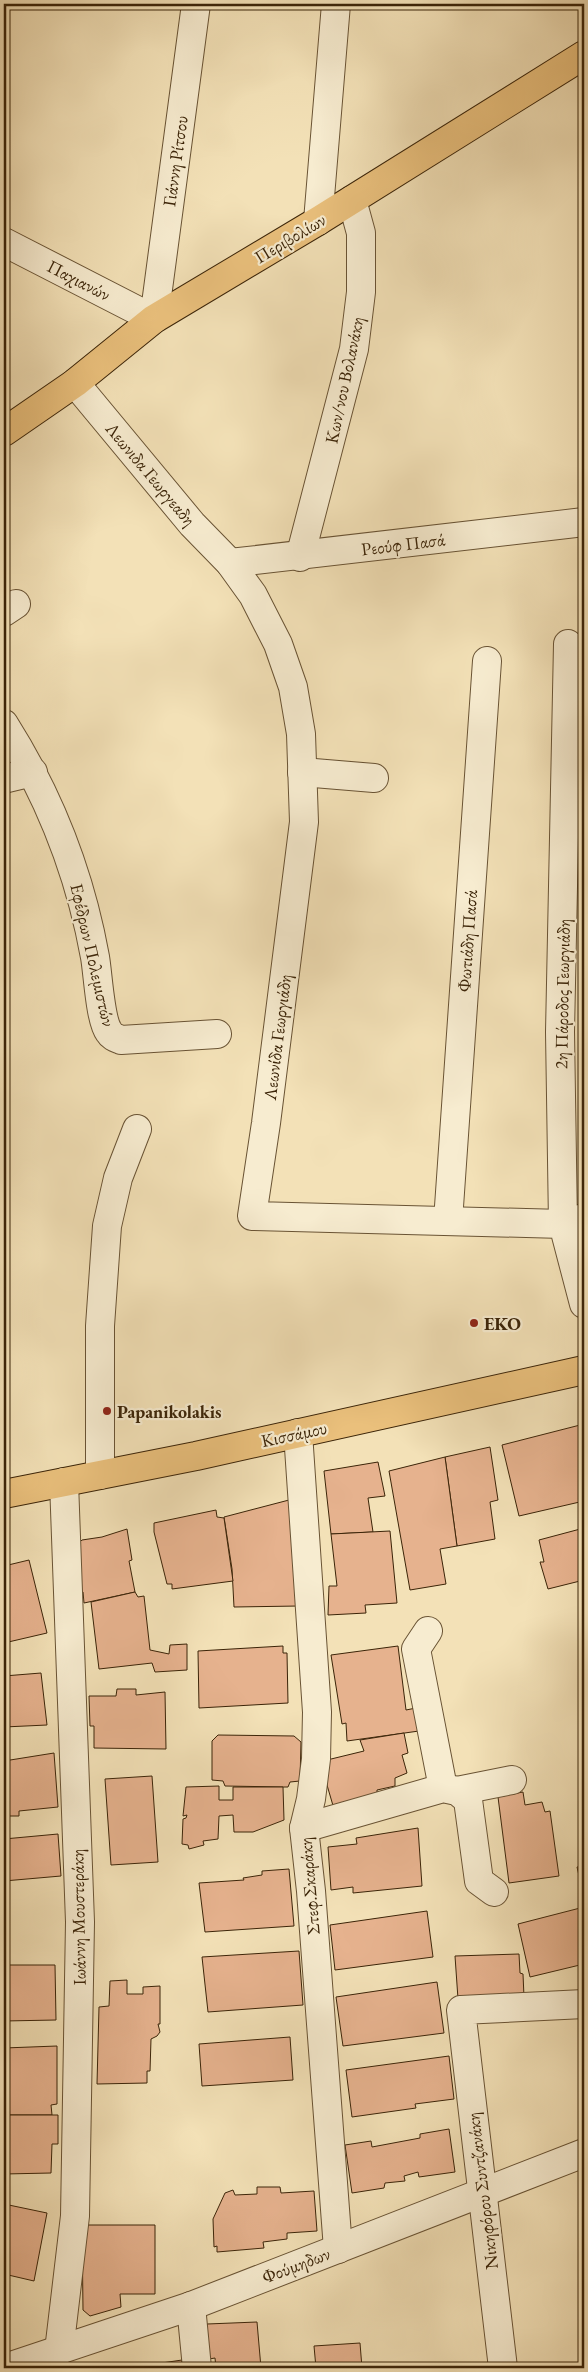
<svg xmlns="http://www.w3.org/2000/svg" width="588" height="2372" font-family="'EB Garamond',serif">
  <style>
    .building { fill: #e6b28e; stroke: #3b2408 }
    .lines { fill: none; stroke-linecap: round; stroke-linejoin: round }
    .minor-casing { stroke: #695334; stroke-width: 30 }
    .major-casing { stroke: #3b2408; stroke-width: 30 }
    .minor { stroke: #f7ecd0; stroke-width: 28 }
    .major { stroke: #eac07c; stroke-width: 28 }
    .poi-dot { fill: #8f2418; stroke: #f7ecd0; stroke-width: 2 }
    .labels { text-anchor: middle; dominant-baseline: central; stroke-width: 4.5; stroke-linejoin: round; paint-order: stroke }
    .street-label { font-size: 18px; fill: #3b2408; stroke: #f7ecd0 }
    .poi-label { font-size: 18px; font-weight: bold; fill: #3b2408; stroke: #f7ecd0; text-anchor: start }
  </style>
  <rect width="100%" height="100%" fill="#f3e1b7"/>
  <filter id="stains"><feTurbulence type="fractalNoise" baseFrequency=".004" numOctaves="4"/><feColorMatrix values="0 0 0 0 .2 0 0 0 0 .09 0 0 0 0 .02 0 0 0 .5 -.17"/></filter>
  <radialGradient id="worn" r=".72"><stop offset=".6" stop-color="#630" stop-opacity="0"/><stop offset="1" stop-color="#630" stop-opacity=".3"/></radialGradient>
  <!-- building -->
  <g class="building">
    <path d="M 584,1424 L 584,1501 L 519,1516 L 502,1445 Z"/>
    <path d="M 490,1447 L 498,1500 L 490,1502 L 495,1539 L 457,1546 L 445,1457 Z"/>
    <path d="M 445,1457 L 457,1546 L 440,1549 L 446,1584 L 410,1590 L 389,1471 Z"/>
    <path d="M 378,1462 L 385,1496 L 368,1498 L 373,1532 L 331,1534 L 324,1471 Z"/>
    <path d="M 289,1500 L 299,1606 L 234,1607 L 232,1569 L 224,1517 Z"/>
    <path d="M 216,1510 L 217,1517 L 224,1518 L 233,1581 L 172,1589 L 172,1584 L 167,1584 L 154,1532 L 154,1523 Z"/>
    <path d="M 584,1528 L 584,1580 L 548,1589 L 540,1562 L 544,1562 L 539,1540 Z"/>
    <path d="M 127,1529 L 132,1560 L 129,1561 L 135,1592 L 84,1603 L 83,1592 L 78,1589 L 77,1545 L 82,1540 L 102,1537 Z"/>
    <path d="M 390,1531 L 397,1603 L 365,1605 L 366,1613 L 328,1615 L 329,1586 L 337,1586 L 331,1534 Z"/>
    <path d="M 29,1560 L 47,1633 L 4,1643 L 4,1566 Z"/>
    <path d="M 135,1592 L 138,1597 L 144,1596 L 150,1650 L 169,1654 L 170,1645 L 187,1644 L 187,1670 L 155,1672 L 152,1663 L 99,1669 L 91,1602 Z"/>
    <path d="M 283,1646 L 283,1653 L 287,1653 L 288,1703 L 199,1708 L 198,1651 Z"/>
    <path d="M 398,1646 L 406,1710 L 416,1708 L 419,1731 L 347,1741 L 346,1723 L 342,1724 L 331,1655 Z"/>
    <path d="M 41,1673 L 47,1725 L 4,1727 L 4,1676 Z"/>
    <path d="M 117,1689 L 136,1689 L 136,1695 L 165,1692 L 166,1749 L 94,1748 L 94,1726 L 90,1726 L 89,1696 L 116,1696 Z"/>
    <path d="M 404,1733 L 408,1753 L 402,1755 L 407,1773 L 395,1778 L 395,1786 L 377,1790 L 377,1793 L 334,1809 L 327,1785 L 327,1760 L 364,1751 L 360,1740 Z"/>
    <path d="M 218,1735 L 294,1736 L 301,1742 L 300,1781 L 290,1782 L 288,1787 L 283,1787 L 225,1786 L 223,1781 L 212,1780 L 212,1741 Z"/>
    <path d="M 54,1753 L 58,1807 L 19,1811 L 19,1816 L 4,1816 L 4,1761 Z"/>
    <path d="M 152,1776 L 158,1862 L 111,1865 L 105,1779 Z"/>
    <path d="M 219,1786 L 219,1800 L 233,1800 L 233,1787 L 283,1787 L 284,1820 L 253,1832 L 234,1832 L 233,1815 L 219,1816 L 218,1839 L 203,1841 L 204,1845 L 189,1849 L 188,1845 L 182,1844 L 183,1819 L 186,1818 L 187,1815 L 183,1816 L 186,1787 Z"/>
    <path d="M 523,1792 L 525,1805 L 542,1802 L 545,1812 L 550,1811 L 559,1876 L 509,1883 L 498,1797 Z"/>
    <path d="M 418,1828 L 422,1886 L 353,1893 L 353,1887 L 331,1890 L 328,1847 L 357,1844 L 356,1838 Z"/>
    <path d="M 58,1834 L 61,1876 L 4,1881 L 4,1839 Z"/>
    <path d="M 584,1866 L 584,1898 L 577,1867 Z"/>
    <path d="M 289,1869 L 294,1926 L 205,1932 L 199,1883 L 244,1880 L 243,1878 L 262,1875 L 262,1871 Z"/>
    <path d="M 584,1907 L 584,1964 L 530,1977 L 518,1924 Z"/>
    <path d="M 427,1911 L 433,1957 L 335,1970 L 330,1925 Z"/>
    <path d="M 299,1951 L 303,2005 L 208,2012 L 202,1957 Z"/>
    <path d="M 519,1954 L 520,1973 L 523,1974 L 524,1997 L 458,1999 L 455,1956 Z"/>
    <path d="M 4,1965 L 55,1965 L 56,2020 L 4,2021 Z"/>
    <path d="M 127,1980 L 127,1994 L 143,1994 L 143,1987 L 160,1986 L 160,2024 L 158,2024 L 160,2032 L 157,2036 L 151,2039 L 150,2071 L 147,2071 L 147,2083 L 97,2084 L 99,2007 L 109,2006 L 110,1981 Z"/>
    <path d="M 437,1982 L 444,2033 L 343,2046 L 336,1997 Z"/>
    <path d="M 290,2037 L 293,2080 L 202,2086 L 199,2044 Z"/>
    <path d="M 57,2046 L 57,2104 L 51,2105 L 52,2115 L 4,2115 L 4,2048 Z"/>
    <path d="M 449,2056 L 454,2099 L 415,2104 L 416,2108 L 352,2117 L 346,2070 Z"/>
    <path d="M 4,2115 L 58,2115 L 58,2144 L 52,2144 L 51,2173 L 4,2174 Z"/>
    <path d="M 449,2129 L 455,2172 L 419,2177 L 418,2172 L 404,2176 L 405,2181 L 385,2183 L 384,2188 L 352,2193 L 345,2145 L 371,2141 L 372,2147 L 420,2138 L 420,2134 Z"/>
    <path d="M 257,2187 L 280,2187 L 281,2193 L 314,2191 L 317,2231 L 287,2233 L 287,2239 L 263,2242 L 264,2248 L 217,2252 L 217,2246 L 214,2247 L 213,2219 L 225,2193 L 233,2190 L 235,2195 L 257,2194 Z"/>
    <path d="M 4,2204 L 47,2213 L 34,2281 L 4,2274 Z"/>
    <path d="M 82,2225 L 155,2225 L 155,2294 L 120,2294 L 121,2307 L 90,2316 L 83,2310 Z"/>
    <path d="M 257,2322 L 261,2368 L 216,2368 L 215,2358 L 209,2359 L 207,2324 Z"/>
    <path d="M 360,2343 L 362,2368 L 316,2368 L 314,2346 Z"/>
    <path d="M 182,2360 L 182,2368 L 156,2368 L 155,2364 Z"/>
  </g>
  <g class="lines">
    <!-- minor casing -->
    <g class="minor-casing">
      <g id="minor">
        <path d="M 318,221 L 336,4"/>
        <path d="M 4,242 L 154,319 L 196,4"/>
        <path d="M 75,383 L 192,524 L 230,563 L 253,595 L 278,644 L 293,687 L 301,734 L 304,822 L 266,1123 L 252,1216 L 563,1224 L 584,1304"/>
        <path d="M 300,557 L 354,349 L 361,292 L 361,233 L 352,200"/>
        <path d="M 230,563 L 584,522"/>
        <path d="M 4,612 L 16,604"/>
        <path d="M 568,644 L 560,1032 L 563,1224 L 584,1218"/>
        <path d="M 4,724 C 49,795 80,874 95,957 C 98,974 100,1020 109,1032 C 112,1037 116,1038 121,1040 L 217,1034"/>
        <path d="M 302,772 L 374,778"/>
        <path d="M 4,779 L 33,772"/>
        <path d="M 448,1221 L 487,661"/>
        <path d="M 298,1433 L 317,1712 L 316,1759 L 311,1799 L 304,1828 L 311,1891 L 338,2249"/>
        <path d="M 100,1475 L 100,1326 L 107,1226 L 118,1178 L 137,1129"/>
        <path d="M 428,1631 L 416,1649 L 443,1788"/>
        <path d="M 457,1791 L 512,1780"/>
        <path d="M 304,1828 L 443,1788 L 457,1791 L 468,1800 L 479,1881 L 494,1892"/>
        <path d="M 191,2306 L 197,2368"/>
        <path d="M 59,2351 L 75,2216 L 80,1922 L 64,1482"/>
        <path d="M 5,2368 L 191,2306 L 584,2153"/>
        <path d="M 503,2368 L 461,2010 L 584,2004"/>
      </g>
    </g>
    <!-- major casing -->
    <g class="major-casing">
      <g id="major">
        <path d="M 4,432 L 75,383 L 154,319 L 318,221 L 584,55"/>
        <path d="M 4,1494 L 196,1456 L 584,1370"/>
      </g>
    </g>
    <!-- minor -->
    <use href="#minor" class="minor"/>
    <!-- major -->
    <use href="#major" class="major"/>
  </g>
  <!-- markers -->
  <g class="poi-dot">
    <circle cx="474" cy="1323" r="5"/>
    <circle cx="107" cy="1411" r="5"/>
  </g>
  <g class="labels">
    <!-- street labels -->
    <g class="street-label">
      <text transform="translate(175 161) rotate(-82)">Γιάννη Ρίτσου</text>
      <text transform="translate(290 238) rotate(-31)">Περιβολίων</text>
      <text transform="translate(79 280) rotate(27)">Παχιανών</text>
      <text transform="translate(344 380) rotate(-78)">Κων/νου Βολανάκη</text>
      <text transform="translate(151 474) rotate(50)">Λεωνιδα Γεωργεαδη</text>
      <text transform="translate(403 544) rotate(-7)">Ρεούφ Πασά</text>
      <text transform="translate(467 941) rotate(-86)">Φωτιάδη Πασά</text>
      <text transform="translate(93 955) rotate(77)">Εφέδρων Πολεμιστών</text>
      <text transform="translate(562 994) rotate(-89)">2η Πάροδος Γεωργιάδη</text>
      <text transform="translate(277 1037) rotate(-83)">Λεωνίδα Γεωργιάδη</text>
      <text transform="translate(294 1434) rotate(-12)">Κισσάμου</text>
      <text transform="translate(309 1886) rotate(-95)">Στεφ.Σκαράκη</text>
      <text transform="translate(78 1917) rotate(-91)">Ιωάννη Μουστεράκη</text>
      <text transform="translate(482 2191) rotate(-97)">Νικηφόρου Συντζανάκη</text>
      <text transform="translate(296 2265) rotate(-21)">Φούμηδων</text>
    </g>
    <!-- poi labels -->
    <g class="poi-label">
      <text x="484" y="1323">EKO</text>
      <text x="117" y="1411">Papanikolakis</text>
    </g>
  </g>
  <!-- margin -->
  <rect width="588" height="2372" fill="none" stroke="#f3e1b7" stroke-width="20"/>
  <rect x="5" y="5" width="578" height="2362" fill="none" stroke="#3b2408" stroke-width="2.5"/>
  <rect x="10" y="10" width="568" height="2352" fill="none" stroke="#3b2408"/>
  <rect width="100%" height="100%" filter="url(#stains)"/>
  <rect width="100%" height="100%" fill="url(#worn)"/>
</svg>
